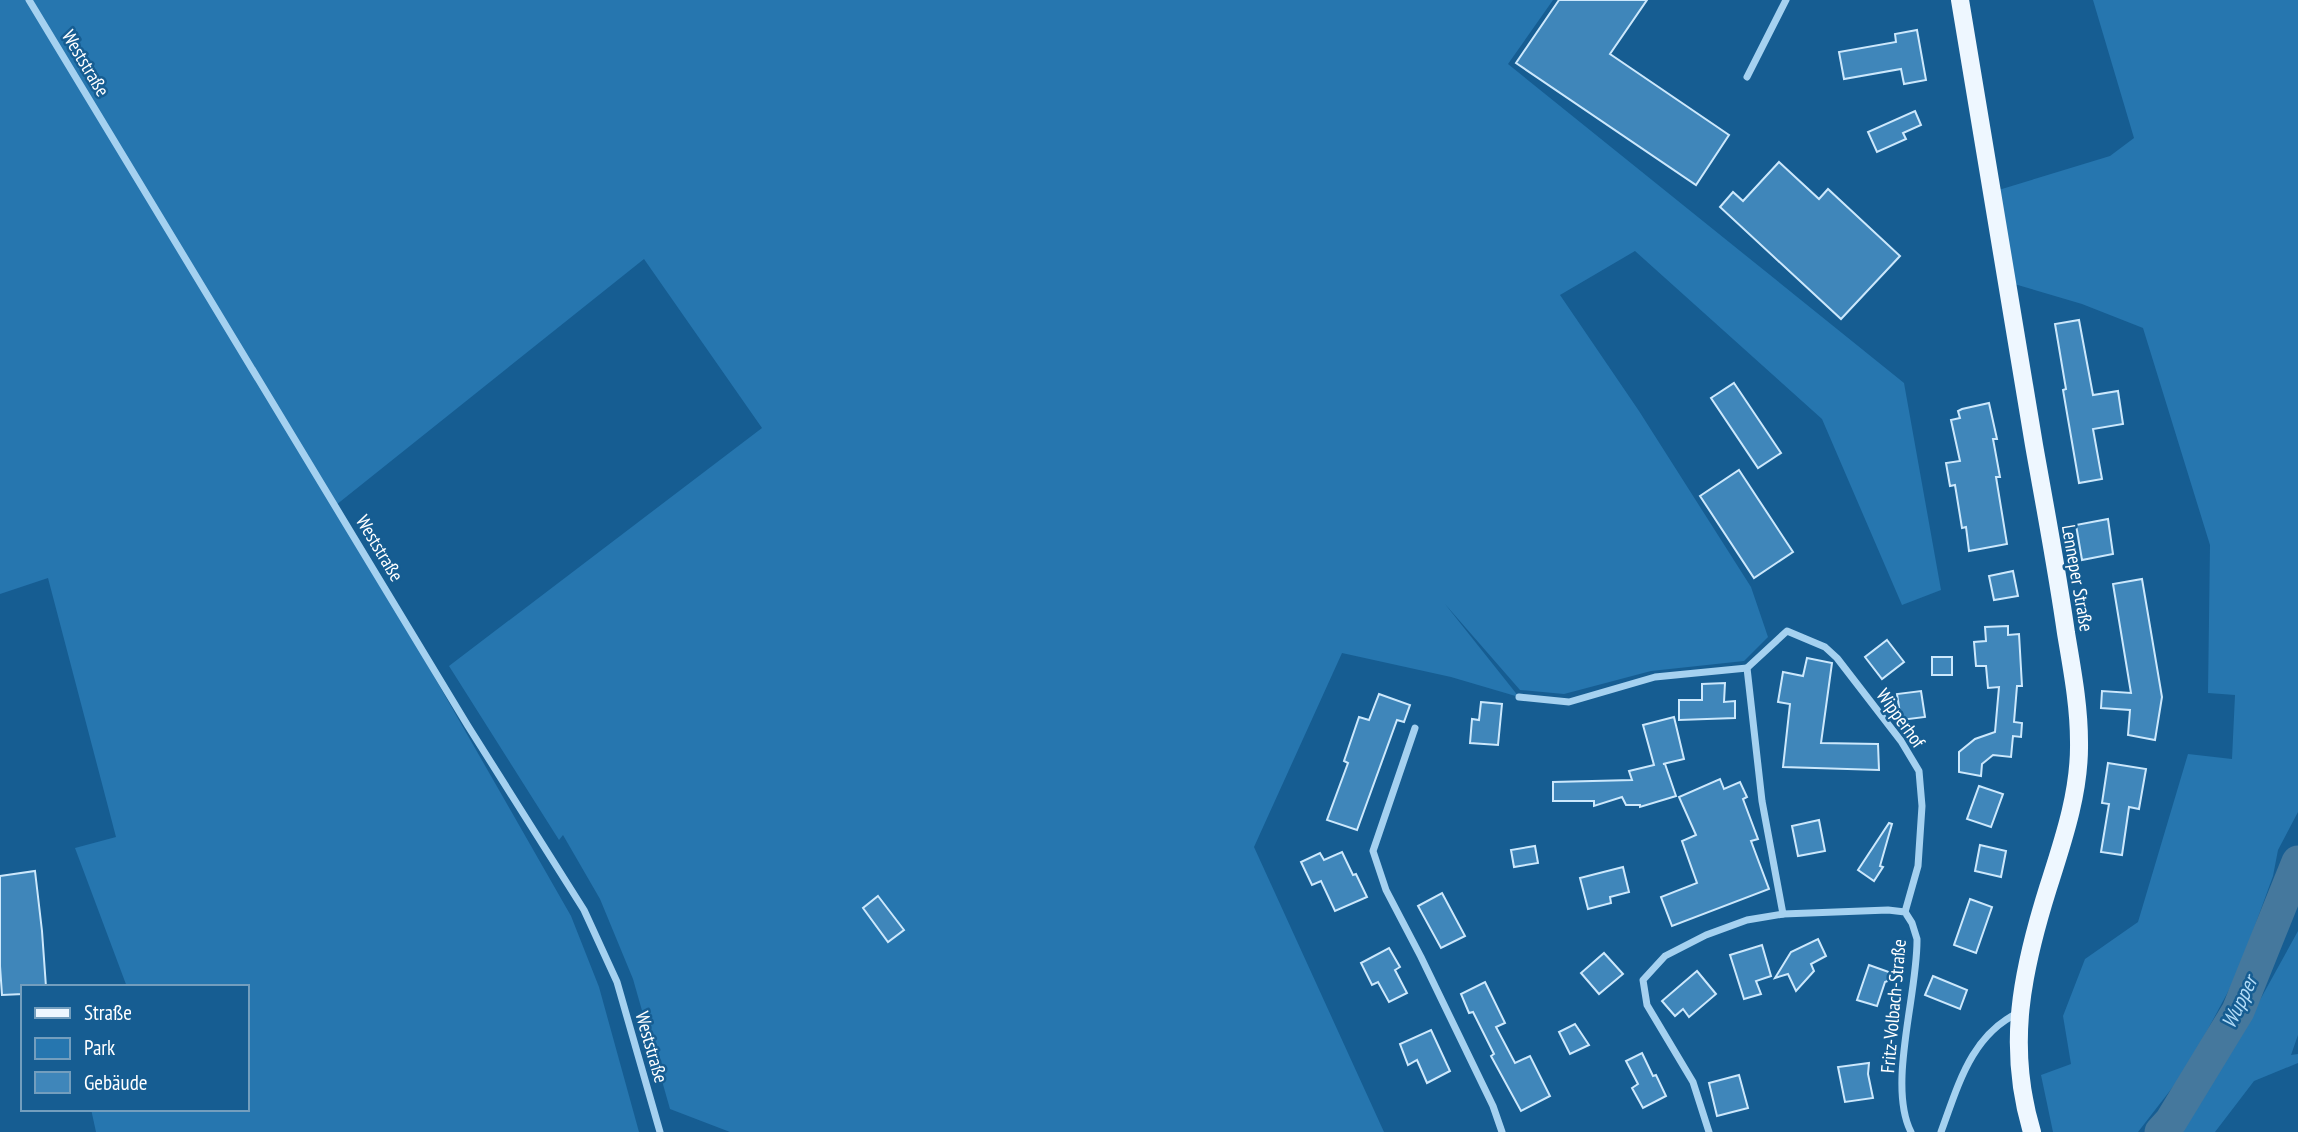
<svg xmlns="http://www.w3.org/2000/svg" width="2298" height="1132" font-family="'PT Sans Narrow',sans-serif">
  <style>
    .green { fill: #2676af }
    .lines { fill: none; stroke-linecap: round; stroke-linejoin: round }
    .river { stroke: #45789d; stroke-width: 33 }
    .building { fill: #3f86ba; stroke: #cce8fc; stroke-width: 2 }
    .street { stroke: #a5d1f0; stroke-width: 7 }
    .primary { stroke: #eef7ff; stroke-width: 18 }
    .labels { text-anchor: middle; dominant-baseline: central; stroke-width: 5; stroke-linejoin: round; paint-order: stroke }
    .street-label { font-size: 19px; fill: #fff; stroke: #165d92 }
    .water-label { font-size: 21px; font-style: italic; fill: #b1dbf7; stroke: #165d92 }
  </style>
  <rect width="100%" height="100%" fill="#165d92"/>
  <!-- green -->
  <g class="green">
    <path d="M 0,0 L 1553,0 L 1508,64 L 1904,383 L 1941,590 L 1902,605 L 1822,419 L 1635,251 L 1560,295 L 1639,411 L 1751,587 L 1768,637 L 1744,661 L 1651,671 L 1564,694 L 1520,690 L 1445,604 L 1519,697 L 1451,677 L 1342,653 L 1254,847 L 1384,1132 L 730,1132 L 670,1109 L 633,979 L 600,899 L 563,835 L 559,840 L 449,666 L 762,428 L 644,259 L 336,505 L 571,916 L 599,987 L 639,1132 L 96,1132 L 91,1109 L 247,1109 L 247,987 L 127,987 L 75,848 L 116,837 L 48,578 L 0,594 Z"/>
    <path d="M 2093,0 L 2298,0 L 2298,812 L 2278,850 L 2273,876 L 2237,975 L 2186,1070 L 2138,1132 L 2053,1132 L 2041,1075 L 2071,1064 L 2063,1016 L 2085,959 L 2138,922 L 2188,754 L 2232,759 L 2235,695 L 2208,693 L 2210,545 L 2143,328 L 2082,304 L 2004,281 L 1992,192 L 2110,156 L 2134,138 Z"/>
    <path d="M 2298,931 L 2298,1035 L 2291,1055 L 2298,1054 L 2298,1063 L 2254,1081 L 2215,1132 L 2174,1132 L 2234,1047 Z"/>
  </g>
  <g class="lines">
    <!-- river -->
    <path class="river" d="M 2161,1132 L 2171,1121 L 2238,1011 L 2298,862"/>
  </g>
  <!-- building -->
  <g class="building">
    <path d="M 1559,0 L 1647,0 L 1610,54 L 1729,135 L 1696,185 L 1516,63 Z"/>
    <path d="M 1917,30 L 1926,80 L 1904,84 L 1901,69 L 1844,79 L 1839,52 L 1896,42 L 1895,34 Z"/>
    <path d="M 1915,111 L 1921,125 L 1903,133 L 1906,139 L 1877,152 L 1868,132 Z"/>
    <path d="M 1779,162 L 1819,199 L 1828,189 L 1900,256 L 1841,319 L 1720,207 L 1733,192 L 1743,201 Z"/>
    <path d="M 2079,320 L 2093,395 L 2118,391 L 2123,424 L 2093,429 L 2102,479 L 2079,483 L 2063,390 L 2066,389 L 2055,324 Z"/>
    <path d="M 1734,383 L 1781,453 L 1758,468 L 1711,398 Z"/>
    <path d="M 1989,403 L 1997,439 L 1993,439 L 2000,477 L 1996,477 L 2007,544 L 1969,551 L 1966,527 L 1962,528 L 1955,485 L 1950,486 L 1946,463 L 1960,461 L 1951,420 L 1960,418 L 1958,411 L 1962,409 Z"/>
    <path d="M 1739,470 L 1793,552 L 1754,578 L 1700,496 Z"/>
    <path d="M 2108,519 L 2113,554 L 2082,560 L 2076,525 Z"/>
    <path d="M 2013,571 L 2018,596 L 1994,600 L 1989,576 Z"/>
    <path d="M 2142,579 L 2162,697 L 2155,740 L 2128,735 L 2130,710 L 2101,708 L 2102,691 L 2131,693 L 2113,584 Z"/>
    <path d="M 2008,626 L 2008,635 L 2019,634 L 2022,686 L 2017,686 L 2014,722 L 2022,723 L 2021,737 L 2013,736 L 2011,757 L 1993,755 L 1982,764 L 1981,776 L 1959,772 L 1959,752 L 1975,739 L 1995,732 L 1999,687 L 1988,688 L 1986,666 L 1976,666 L 1974,642 L 1986,641 L 1985,627 Z"/>
    <path d="M 1887,640 L 1904,662 L 1882,679 L 1865,657 Z"/>
    <rect x="1932" y="657" width="20" height="18"/>
    <path d="M 1807,658 L 1832,663 L 1821,743 L 1878,744 L 1879,770 L 1783,767 L 1790,704 L 1778,702 L 1783,672 L 1803,676 Z"/>
    <path d="M 1725,683 L 1724,702 L 1735,701 L 1735,718 L 1679,720 L 1679,700 L 1702,700 L 1702,684 Z"/>
    <path d="M 1921,691 L 1925,717 L 1901,720 L 1897,694 Z"/>
    <path d="M 1379,694 L 1410,705 L 1404,722 L 1397,720 L 1357,830 L 1327,820 L 1348,763 L 1344,761 L 1359,717 L 1369,720 Z"/>
    <path d="M 1481,702 L 1502,704 L 1498,745 L 1470,743 L 1472,719 L 1479,720 Z"/>
    <path d="M 1674,717 L 1684,759 L 1663,764 L 1665,764 L 1676,796 L 1640,807 L 1640,805 L 1626,805 L 1622,797 L 1594,806 L 1594,801 L 1553,801 L 1553,782 L 1632,780 L 1629,771 L 1654,765 L 1643,725 Z"/>
    <path d="M 2108,763 L 2146,769 L 2139,809 L 2129,807 L 2122,855 L 2101,852 L 2109,804 L 2102,803 Z"/>
    <path d="M 1720,779 L 1724,789 L 1740,782 L 1747,797 L 1743,799 L 1758,839 L 1751,841 L 1769,889 L 1672,926 L 1661,897 L 1697,883 L 1682,841 L 1696,835 L 1679,797 Z"/>
    <path d="M 1979,786 L 2003,794 L 1991,827 L 1967,819 Z"/>
    <path d="M 1819,820 L 1825,851 L 1798,856 L 1792,826 Z"/>
    <path d="M 1889,823 L 1892,824 L 1880,866 L 1883,867 L 1874,881 L 1858,870 Z"/>
    <path d="M 1980,845 L 2006,851 L 2001,877 L 1975,871 Z"/>
    <path d="M 1535,846 L 1538,863 L 1514,867 L 1511,850 Z"/>
    <path d="M 1342,852 L 1353,875 L 1356,874 L 1367,897 L 1335,911 L 1321,881 L 1312,885 L 1301,862 L 1320,853 L 1324,860 Z"/>
    <path d="M 1623,867 L 1629,892 L 1610,897 L 1611,903 L 1588,909 L 1580,878 Z"/>
    <path d="M 35,871 L 42,931 L 46,987 L 23,987 L 23,994 L 2,995 L 0,966 L 0,876 Z"/>
    <path d="M 1442,893 L 1465,936 L 1441,948 L 1418,906 Z"/>
    <path d="M 878,896 L 904,930 L 888,942 L 863,908 Z"/>
    <path d="M 1970,899 L 1992,907 L 1976,953 L 1954,945 Z"/>
    <path d="M 1818,939 L 1826,956 L 1811,964 L 1814,971 L 1796,991 L 1788,974 L 1775,978 L 1791,952 Z"/>
    <path d="M 1762,945 L 1771,976 L 1756,981 L 1761,994 L 1744,999 L 1730,955 Z"/>
    <path d="M 1389,948 L 1400,967 L 1395,970 L 1407,993 L 1389,1002 L 1378,982 L 1372,985 L 1361,963 Z"/>
    <path d="M 1604,953 L 1623,974 L 1599,994 L 1581,973 Z"/>
    <path d="M 1869,965 L 1900,976 L 1885,982 L 1877,1006 L 1857,1000 Z"/>
    <path d="M 1697,971 L 1716,994 L 1689,1017 L 1683,1009 L 1675,1016 L 1662,1001 Z"/>
    <path d="M 1933,976 L 1967,990 L 1960,1009 L 1925,995 Z"/>
    <path d="M 1485,982 L 1505,1023 L 1496,1027 L 1515,1063 L 1530,1056 L 1550,1096 L 1521,1111 L 1491,1056 L 1494,1054 L 1473,1012 L 1469,1013 L 1461,994 Z"/>
    <path d="M 1575,1024 L 1589,1045 L 1570,1054 L 1559,1032 Z"/>
    <path d="M 1431,1030 L 1450,1071 L 1427,1083 L 1417,1060 L 1408,1065 L 1400,1044 Z"/>
    <path d="M 1642,1053 L 1653,1076 L 1656,1075 L 1666,1096 L 1643,1108 L 1632,1088 L 1638,1084 L 1626,1061 Z"/>
    <path d="M 1869,1063 L 1868,1074 L 1873,1098 L 1845,1102 L 1838,1067 Z"/>
    <path d="M 1739,1075 L 1748,1108 L 1717,1116 L 1709,1083 Z"/>
  </g>
  <g class="lines">
    <!-- street -->
    <g class="street">
      <path d="M 29,0 L 468,726 L 584,910 L 617,982 L 660,1132"/>
      <path d="M 1747,77 L 1786,0"/>
      <path d="M 1519,697 L 1569,702 L 1655,677 L 1747,668"/>
      <path d="M 1415,728 L 1373,851 L 1386,890 L 1421,957 L 1493,1106 L 1502,1132"/>
      <path d="M 1783,914 L 1762,801 L 1747,668 L 1787,631 L 1825,647 L 1837,658 L 1901,741 L 1919,771 L 1922,806 L 1918,866 L 1905,912"/>
      <path d="M 1709,1132 L 1693,1082 L 1647,1005 L 1643,980 L 1665,956 L 1706,935 L 1747,920 L 1783,914 L 1888,910 L 1905,912 L 1912,923 L 1917,939 C 1918,993 1887,1085 1911,1132"/>
      <path d="M 1941,1132 C 1958,1086 1971,1034 2020,1012"/>
    </g>
    <!-- primary -->
    <path class="primary" d="M 1960,0 C 1986,148 2008,297 2034,445 C 2045,507 2057,570 2066,633 C 2072,669 2079,705 2079,742 C 2080,792 2063,841 2048,888 C 2022,971 2006,1046 2032,1132"/>
  </g>
  <g class="labels">
    <!-- street labels -->
    <g class="street-label">
      <text transform="translate(86 63) rotate(59)">Weststraße</text>
      <text transform="translate(380 548) rotate(59)">Weststraße</text>
      <text transform="translate(2078 578) rotate(80)">Lenneper Straße</text>
      <text transform="translate(1901 718) rotate(54)">Wipperhof</text>
      <text transform="translate(1893 1006) rotate(-85)">Fritz-Volbach-Straße</text>
      <text transform="translate(652 1047) rotate(74)">Weststraße</text>
    </g>
    <!-- water labels -->
    <g class="water-label">
      <text transform="translate(2239 1002) rotate(-64)">Wupper</text>
    </g>
  </g>
  <!-- legend -->
  <rect x="21" y="985" width="228" height="126" fill="#165d92" stroke="#739ebe" stroke-width="2"/>
  <rect x="35" y="1008" width="35" height="10" fill="#eef7ff" stroke="#739ebe" stroke-width="2"/>
  <text x="84" y="1020" font-size="21" fill="#ffffff">Straße</text>
  <rect x="35" y="1038" width="35" height="21" fill="#2676af" stroke="#739ebe" stroke-width="2"/>
  <text x="84" y="1055" font-size="21" fill="#ffffff">Park</text>
  <rect x="35" y="1072" width="35" height="21" fill="#3f86ba" stroke="#739ebe" stroke-width="2"/>
  <text x="84" y="1090" font-size="21" fill="#ffffff">Gebäude</text>
</svg>
